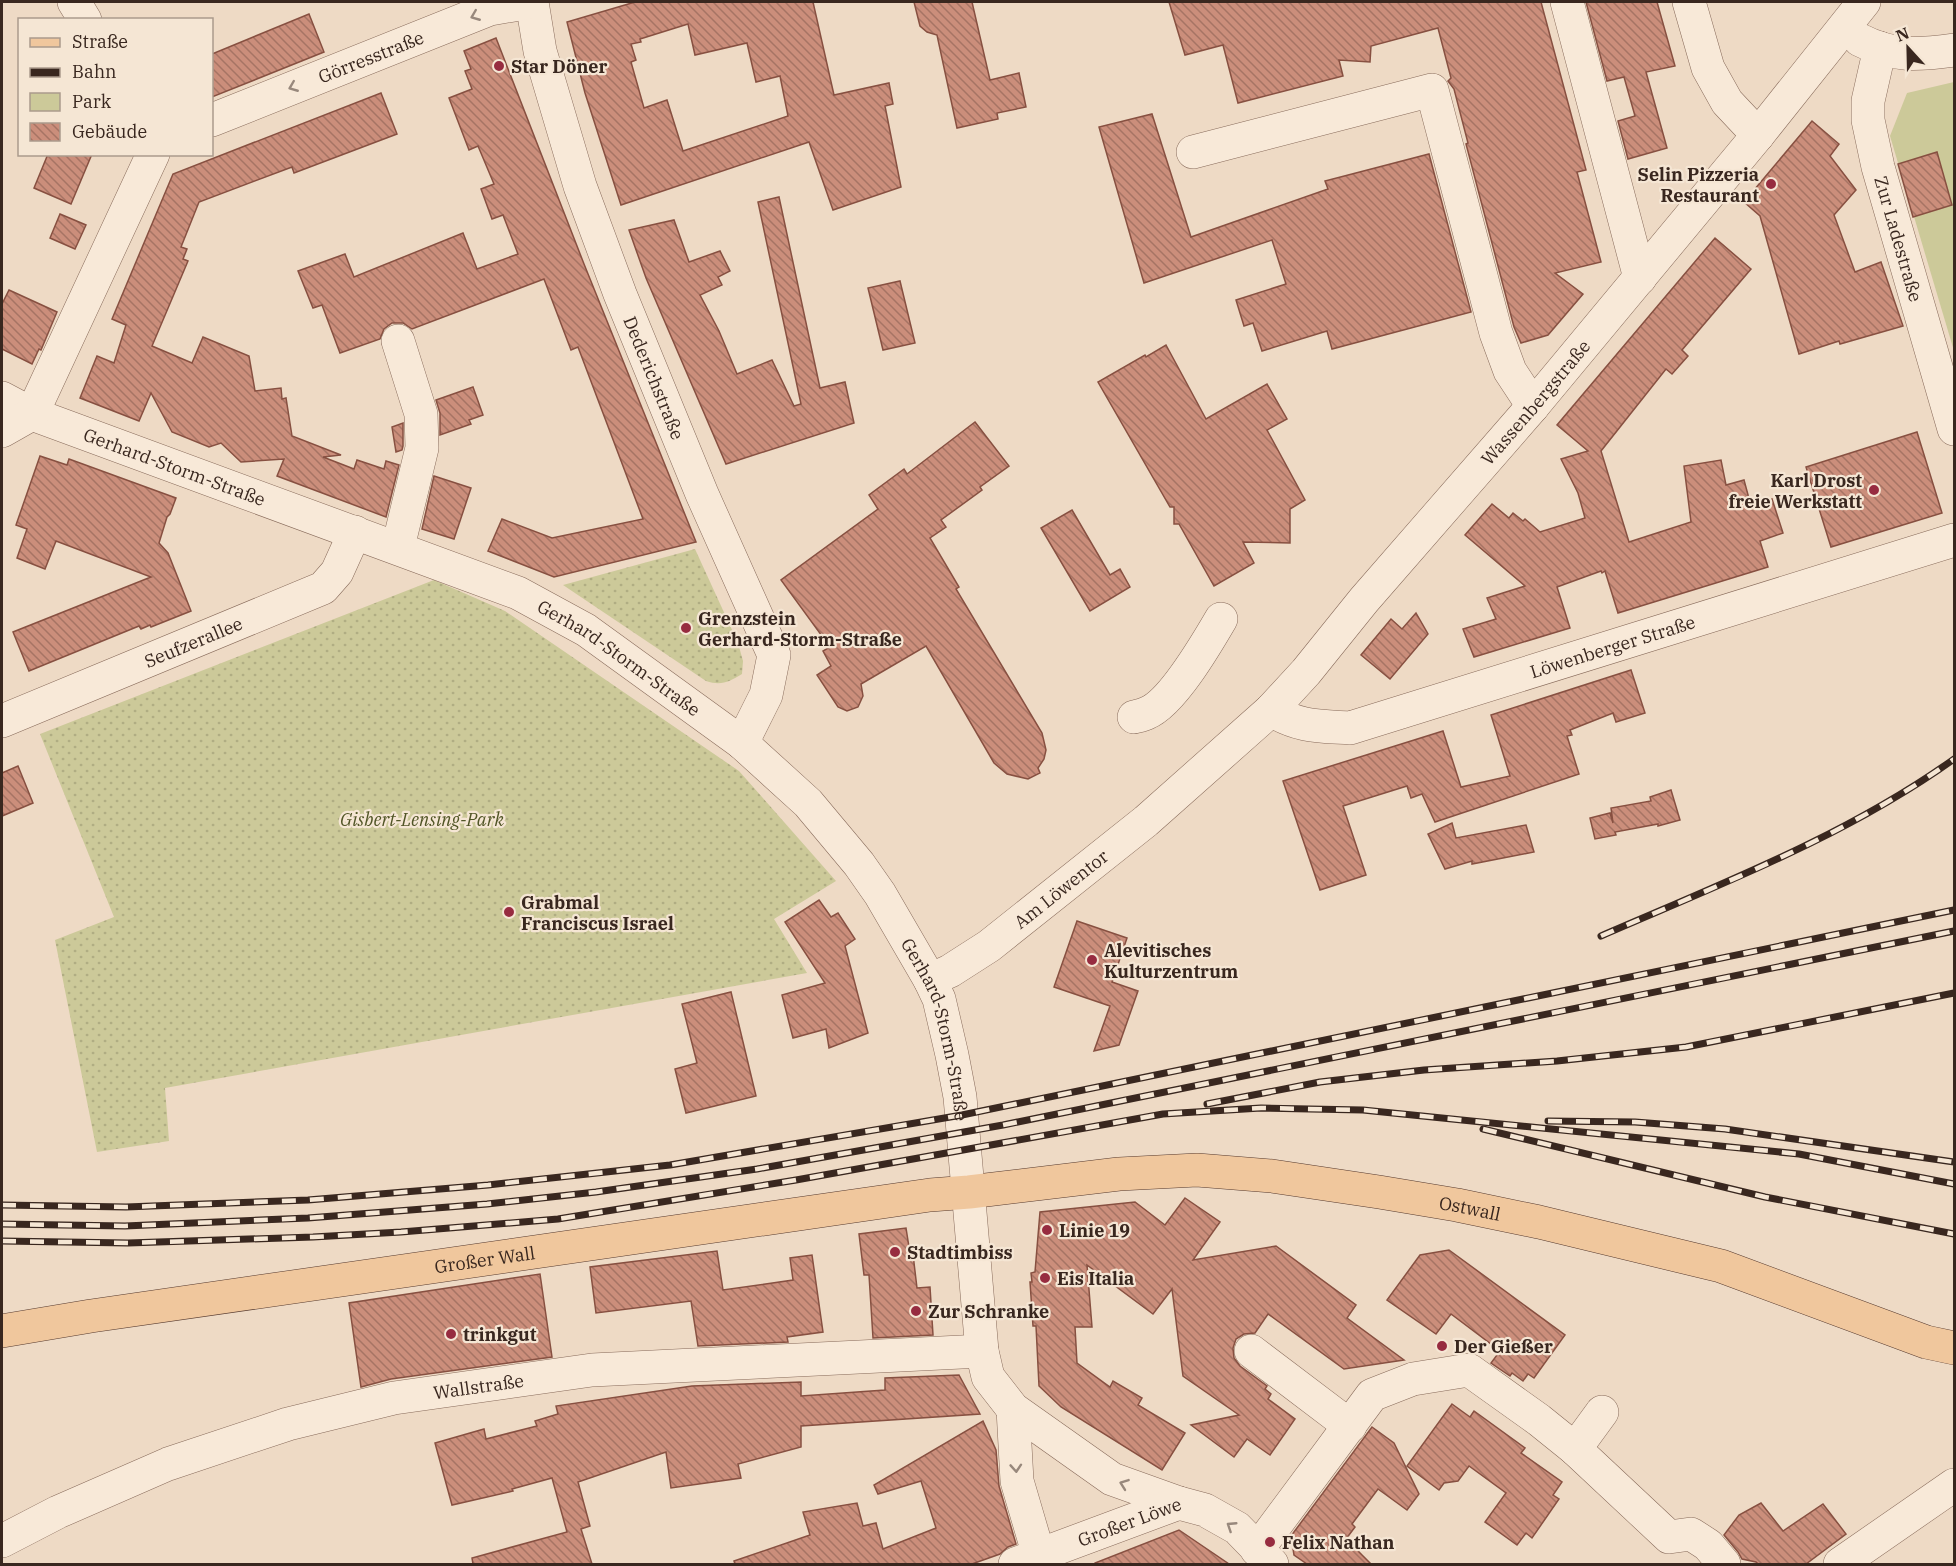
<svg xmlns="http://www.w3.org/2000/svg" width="1956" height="1566" font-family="'IBM Plex Serif',serif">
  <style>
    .green { fill: url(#green-dots) }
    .pitch { fill: #ccc999 }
    .building { fill: url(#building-back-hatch); stroke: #875041; stroke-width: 1.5; fill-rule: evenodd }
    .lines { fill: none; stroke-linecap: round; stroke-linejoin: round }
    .minor-casing { stroke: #886b5b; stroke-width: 34 }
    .major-casing { stroke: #563a2f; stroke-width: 34 }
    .minor { stroke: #f8e9d8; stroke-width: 33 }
    .major { stroke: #f0c79d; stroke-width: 33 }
    .rail-casing { stroke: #39271f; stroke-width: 7 }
    .rail { stroke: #f5e6d4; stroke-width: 4.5; stroke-dasharray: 14; stroke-linecap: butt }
    .oneway { stroke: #98887c }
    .poi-dot { fill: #972c40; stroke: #f5e6d4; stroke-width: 2 }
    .labels { text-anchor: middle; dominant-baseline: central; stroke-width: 4.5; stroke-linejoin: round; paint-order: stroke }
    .street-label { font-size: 18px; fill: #39271f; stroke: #f5e6d4 }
    .poi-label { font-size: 18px; font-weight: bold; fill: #39271f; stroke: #f5e6d4; text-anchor: start }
    .park-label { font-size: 18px; font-style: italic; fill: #515526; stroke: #f5e6d4 }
  </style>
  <defs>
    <pattern id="green-dots" width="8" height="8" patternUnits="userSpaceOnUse" patternTransform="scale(1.5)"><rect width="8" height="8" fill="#ccc999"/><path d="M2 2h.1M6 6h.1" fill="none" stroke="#b0ad83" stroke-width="1.8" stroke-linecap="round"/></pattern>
    <pattern id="building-back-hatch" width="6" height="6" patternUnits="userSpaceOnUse" patternTransform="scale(1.5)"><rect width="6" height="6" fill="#cb8e7b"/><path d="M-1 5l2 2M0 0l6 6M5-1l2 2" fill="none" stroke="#a67464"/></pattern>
  </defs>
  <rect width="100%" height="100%" fill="#eedac5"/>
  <!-- green -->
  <g class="green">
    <path d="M 695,549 L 738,643 L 743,661 L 742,674 C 729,682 721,686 706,681 L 563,585 Z"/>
    <path d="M 434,580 L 505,611 L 739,771 L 836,881 L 774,919 L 807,973 L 165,1088 L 169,1141 L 97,1152 L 55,940 L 114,917 L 40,734 Z"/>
  </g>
  <!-- pitch -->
  <path class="pitch" d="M 1954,82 L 1954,351 L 1890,136 L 1907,93 Z"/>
  <!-- building -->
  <g class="building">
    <path d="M 635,2 L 813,2 L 834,95 L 889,83 L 893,104 L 885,106 L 901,187 L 833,210 L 809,142 L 621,205 L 585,93 L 567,22 ZM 688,24 L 695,55 L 747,43 L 756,82 L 780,76 L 788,116 L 683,151 L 667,100 L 644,108 L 631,62 L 636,60 L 631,44 L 641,42 L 640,39 Z"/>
    <path d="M 914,2 L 972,2 L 990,80 L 1019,73 L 1026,107 L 997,113 L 998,119 L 957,128 L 937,35 L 927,32 L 920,26 Z"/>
    <path d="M 1169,2 L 1541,2 L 1586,170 L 1577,172 L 1601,262 L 1555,273 L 1583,294 L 1548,335 L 1521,343 L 1514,327 L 1466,144 L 1468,143 L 1454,89 L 1448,81 L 1451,78 L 1438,28 L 1371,46 L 1370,62 L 1339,60 L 1343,76 L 1238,103 L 1223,45 L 1185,55 Z"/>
    <path d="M 1586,2 L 1657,2 L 1675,66 L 1646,72 L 1667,148 L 1628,159 L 1618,121 L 1635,116 L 1624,77 L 1607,81 Z"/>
    <path d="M 309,14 L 324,52 L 212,97 L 212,54 Z"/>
    <path d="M 496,38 L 584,264 L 696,542 L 554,577 L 488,551 L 502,519 L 552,538 L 643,519 L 578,347 L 571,350 L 544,279 L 412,329 L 403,323 L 392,323 L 384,329 L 380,339 L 340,353 L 322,305 L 313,308 L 298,271 L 345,254 L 354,277 L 463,233 L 477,269 L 518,254 L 503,215 L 492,219 L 481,189 L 494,184 L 478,146 L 469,150 L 449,98 L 472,89 L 465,71 L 471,69 L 464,51 Z"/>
    <path d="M 381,93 L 397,134 L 294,173 L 292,167 L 199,202 L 181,247 L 187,249 L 183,259 L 188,261 L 152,346 L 192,363 L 203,337 L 249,356 L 255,391 L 281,388 L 282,399 L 286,398 L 292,436 L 341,455 L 323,457 L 354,469 L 357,460 L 384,469 L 386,461 L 399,465 L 386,517 L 277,476 L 284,459 L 241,462 L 221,443 L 209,447 L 172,432 L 151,393 L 139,421 L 80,398 L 97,356 L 114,363 L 126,325 L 112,319 L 173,174 Z"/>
    <path d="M 1152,114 L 1191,237 L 1328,189 L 1325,181 L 1429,154 L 1471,312 L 1332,349 L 1327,331 L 1262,351 L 1253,323 L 1244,326 L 1236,300 L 1286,284 L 1272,240 L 1144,283 L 1099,127 Z"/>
    <path d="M 1812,121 L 1839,144 L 1830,156 L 1856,190 L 1834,215 L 1855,272 L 1881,262 L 1903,326 L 1840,344 L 1839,341 L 1799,354 L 1760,216 L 1744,202 Z"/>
    <path d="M 1937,152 L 1952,205 L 1913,217 L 1898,164 Z"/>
    <path d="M 48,154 L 92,154 L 71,204 L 34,188 Z"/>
    <path d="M 779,197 L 820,388 L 845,382 L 854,423 L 726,464 L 646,278 L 629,230 L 674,220 L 689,262 L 720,251 L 730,271 L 718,277 L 722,285 L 700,295 L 719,331 L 737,374 L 772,360 L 794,406 L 801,404 L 758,202 Z"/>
    <path d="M 60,214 L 86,225 L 75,249 L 50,238 Z"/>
    <path d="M 1715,238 L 1751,269 L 1682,350 L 1688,356 L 1672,374 L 1666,369 L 1601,451 L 1629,542 L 1691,522 L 1684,466 L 1721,460 L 1726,485 L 1744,480 L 1751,506 L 1772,499 L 1783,533 L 1760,541 L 1768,567 L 1618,613 L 1605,571 L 1602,573 L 1601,571 L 1557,587 L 1570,628 L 1474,657 L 1463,629 L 1496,619 L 1487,598 L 1525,586 L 1465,535 L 1492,504 L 1509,518 L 1513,513 L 1523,521 L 1525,519 L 1540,532 L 1585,518 L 1578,493 L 1561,459 L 1588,451 L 1557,425 Z"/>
    <path d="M 900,281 L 915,343 L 883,350 L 868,288 Z"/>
    <path d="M 9,290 L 57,312 L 41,350 L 39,349 L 32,364 L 2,349 L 2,304 Z"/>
    <path d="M 1166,345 L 1206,419 L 1267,384 L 1287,419 L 1267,430 L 1305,500 L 1290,509 L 1290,543 L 1243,542 L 1254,563 L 1214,586 L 1179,524 L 1174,524 L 1174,507 L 1170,507 L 1098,382 L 1145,355 L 1146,357 Z"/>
    <path d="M 473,387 L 483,415 L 469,420 L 471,424 L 440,435 L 440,413 L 436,400 Z"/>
    <path d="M 975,422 L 1009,466 L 980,487 L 982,490 L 941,520 L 946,527 L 930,538 L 959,587 L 956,589 L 1042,733 L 1046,750 L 1044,759 L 1038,768 L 1040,773 L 1028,779 L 1007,774 L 994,763 L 926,646 L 861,684 L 863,696 L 858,707 L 847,711 L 838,707 L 817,675 L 831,666 L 823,651 L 830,647 L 781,580 L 878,509 L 869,495 L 904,469 L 907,474 Z"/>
    <path d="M 403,423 L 403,446 L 402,450 L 396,452 L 392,427 Z"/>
    <path d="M 1917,432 L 1942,513 L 1831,547 L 1806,467 Z"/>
    <path d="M 40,456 L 67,465 L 69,459 L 176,498 L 170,514 L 167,517 L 159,543 L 168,553 L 191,611 L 151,627 L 150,625 L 141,629 L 139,626 L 29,671 L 13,632 L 151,577 L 56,541 L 45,569 L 17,558 L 27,529 L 16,525 Z"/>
    <path d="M 434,476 L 471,488 L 454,539 L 422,529 Z"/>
    <path d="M 1072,510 L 1110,575 L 1120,569 L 1130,587 L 1090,611 L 1041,528 Z"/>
    <path d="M 1416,613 L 1428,634 L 1390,679 L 1361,655 L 1391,619 L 1402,629 Z"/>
    <path d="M 1631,670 L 1645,713 L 1616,722 L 1613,713 L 1570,730 L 1572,735 L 1567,736 L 1579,774 L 1435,822 L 1422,794 L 1411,798 L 1407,786 L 1343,806 L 1366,875 L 1320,890 L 1283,781 L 1443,731 L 1461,787 L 1510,776 L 1491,715 Z"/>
    <path d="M 18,766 L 33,803 L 2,816 L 2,773 Z"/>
    <path d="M 1671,790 L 1680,820 L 1658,826 L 1658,824 L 1615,832 L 1616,835 L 1595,839 L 1590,818 L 1610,813 L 1613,823 L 1611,808 L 1651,801 L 1650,797 Z"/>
    <path d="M 1452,823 L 1456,838 L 1526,825 L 1534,852 L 1472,864 L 1472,861 L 1445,869 L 1428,834 Z"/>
    <path d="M 819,900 L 831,917 L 838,913 L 855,939 L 845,946 L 868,1033 L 829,1048 L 826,1029 L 793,1038 L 782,995 L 825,983 L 785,922 Z"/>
    <path d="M 1077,921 L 1127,938 L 1112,982 L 1138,991 L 1119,1045 L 1094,1051 L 1110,1006 L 1054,987 Z"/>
    <path d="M 731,992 L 756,1096 L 686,1113 L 675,1069 L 697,1063 L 682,1004 Z"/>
    <path d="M 1185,1198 L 1220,1222 L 1193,1260 L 1276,1246 L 1356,1305 L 1347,1318 L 1404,1360 L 1344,1369 L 1268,1314 L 1255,1333 L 1244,1334 L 1236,1339 L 1233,1348 L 1234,1358 L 1240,1366 L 1267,1386 L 1265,1389 L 1271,1394 L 1268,1399 L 1295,1419 L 1270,1455 L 1247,1439 L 1234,1457 L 1191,1425 L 1239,1415 L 1183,1376 L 1172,1289 L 1153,1314 L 1087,1265 L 1092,1327 L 1075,1327 L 1077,1363 L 1110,1387 L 1113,1381 L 1142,1398 L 1138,1405 L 1185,1433 L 1162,1470 L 1061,1407 L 1039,1386 L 1036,1326 L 1033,1326 L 1030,1282 L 1032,1282 L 1031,1273 L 1035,1272 L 1040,1212 L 1135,1202 L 1165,1225 Z"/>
    <path d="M 906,1228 L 909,1247 L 912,1246 L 917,1288 L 930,1287 L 933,1335 L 873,1338 L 869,1275 L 864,1275 L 859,1234 Z"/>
    <path d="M 1449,1250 L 1565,1335 L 1534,1378 L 1528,1374 L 1523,1381 L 1512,1373 L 1510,1376 L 1491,1363 L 1500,1351 L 1451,1314 L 1436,1334 L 1387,1300 L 1420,1255 Z"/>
    <path d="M 717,1251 L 723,1290 L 793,1280 L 790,1258 L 812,1255 L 823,1332 L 787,1337 L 788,1342 L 698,1346 L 691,1301 L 596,1313 L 590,1267 Z"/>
    <path d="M 540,1274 L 552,1357 L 391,1379 L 361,1387 L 349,1303 Z"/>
    <path d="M 959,1375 L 980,1414 L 801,1426 L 801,1447 L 738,1464 L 741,1478 L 671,1488 L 666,1452 L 578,1482 L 590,1526 L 581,1529 L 592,1564 L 473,1564 L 472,1558 L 567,1532 L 552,1478 L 512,1489 L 513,1491 L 452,1505 L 435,1443 L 484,1429 L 486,1439 L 537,1426 L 535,1421 L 558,1414 L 556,1406 L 692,1386 L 801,1382 L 801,1396 L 885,1390 L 885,1378 Z"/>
    <path d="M 1452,1404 L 1470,1417 L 1474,1411 L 1525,1448 L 1521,1453 L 1562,1482 L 1553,1495 L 1559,1499 L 1532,1538 L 1526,1533 L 1517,1545 L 1485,1522 L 1506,1493 L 1469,1466 L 1458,1481 L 1444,1483 L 1439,1490 L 1407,1466 Z"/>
    <path d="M 983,1421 L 996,1450 L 999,1486 L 1016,1544 L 1008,1547 L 1000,1554 L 972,1564 L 735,1564 L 734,1561 L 810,1535 L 803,1512 L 857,1503 L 863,1526 L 876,1523 L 883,1549 L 936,1528 L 921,1481 L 878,1494 L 874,1485 Z"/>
    <path d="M 1372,1427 L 1394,1443 L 1419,1494 L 1407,1510 L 1378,1489 L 1352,1524 L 1355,1527 L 1346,1539 L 1371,1564 L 1307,1564 L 1294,1555 L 1291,1536 Z"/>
    <path d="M 1761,1503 L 1783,1531 L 1823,1504 L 1846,1534 L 1806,1564 L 1758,1564 L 1756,1562 L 1742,1559 L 1738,1552 L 1724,1535 L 1739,1515 Z"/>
    <path d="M 1179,1530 L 1229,1564 L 1095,1564 L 1095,1563 Z"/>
  </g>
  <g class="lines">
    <!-- minor casing -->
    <g class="minor-casing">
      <g id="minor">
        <path d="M 74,2 L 85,20"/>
        <path id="s1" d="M 532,2 L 540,51 L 580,186 L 620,294 L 702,494 L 774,655 L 766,695 L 742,743"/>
        <path d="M 1567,2 L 1640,278"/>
        <path d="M 1689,2 L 1708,68 L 1727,102 L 1758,135"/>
        <path d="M 1860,40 C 1893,57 1918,55 1954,50"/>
        <path id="s2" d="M 1880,48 L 1868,101 L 1868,120 L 1878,167 L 1954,429"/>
        <path id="s3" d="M 212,120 L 490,9 L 531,2"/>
        <path d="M 1193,152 L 1432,90 L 1496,333 L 1510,371 L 1533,406"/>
        <path id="s4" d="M 2,398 L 32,414 L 518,593 L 586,630 L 742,743 L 808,803 L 859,864 L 880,894 L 930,980 L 939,999 L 952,1055 L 960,1097 L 982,1351 L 988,1377 L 1013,1409 L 1112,1479 L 1179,1503 L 1205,1510 L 1237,1528 L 1272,1564"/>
        <path d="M 2,431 L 32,414 L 153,154"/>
        <path d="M 398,547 L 422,448 L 421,414 L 398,341"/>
        <path id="s5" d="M 1271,710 C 1299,727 1318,726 1350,728 L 1954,540"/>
        <path d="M 1134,717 C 1138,716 1143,715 1147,713 C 1172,703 1207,643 1221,619"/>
        <path id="s6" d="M 2,721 L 323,588 L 337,572 L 355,532"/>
        <path id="s7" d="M 930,980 L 950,971 L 989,946 L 1146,821 L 1271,710 L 1306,672 L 1364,600 L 1533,406 L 1758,135 L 1864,2"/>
        <path d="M 1251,1351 L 1350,1426"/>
        <path d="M 1013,1409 L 1017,1481 L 1039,1556"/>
        <path d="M 1575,1449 L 1602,1412"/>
        <path id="s8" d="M 2,1541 L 58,1512 L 168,1464 L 288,1424 L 394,1398 L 592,1370 L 982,1351"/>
        <path d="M 1257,1550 L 1372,1395 L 1413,1379 L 1469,1370 L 1539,1420 L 1575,1449 L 1669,1537 L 1691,1534 L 1708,1545 L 1724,1564"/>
        <path id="s9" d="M 1015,1564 L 1179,1503"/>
        <path d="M 1840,1564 L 1954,1485"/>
      </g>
    </g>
    <!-- major casing -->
    <g class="major-casing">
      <g id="major">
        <path id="s10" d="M 2,1331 L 91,1316 L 930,1195 L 969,1192 L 1119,1174 L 1197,1170 L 1272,1176 L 1379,1192 L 1457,1205 L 1539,1222 L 1721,1266 L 1926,1342 L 1954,1348"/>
      </g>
    </g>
    <!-- minor -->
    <use href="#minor" class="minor"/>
    <!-- major -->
    <use href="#major" class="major"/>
    <!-- rail casing -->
    <g class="rail-casing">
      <g id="rail">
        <path d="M 1601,936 C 1721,884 1848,835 1954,759"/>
        <path d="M 1207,1104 L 1320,1082 L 1424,1070 L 1557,1061 L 1686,1047 L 1954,993"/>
        <path d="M 1548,1121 L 1635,1122 L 1725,1129 L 1954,1162"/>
        <path d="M 1483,1129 L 1765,1197 L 1954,1234"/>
        <path d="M 2,1205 L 126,1207 L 308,1200 L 488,1185 L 670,1165 L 962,1115 L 1954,910"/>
        <path d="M 2,1224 L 125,1226 L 308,1218 L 487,1204 L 596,1192 L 757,1169 L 1003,1125 L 1954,931"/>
        <path d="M 2,1241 L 128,1243 L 313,1237 L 401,1232 L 558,1219 L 796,1180 L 1163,1114 L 1261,1108 L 1363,1110 L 1799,1154 L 1954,1184"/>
      </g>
    </g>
    <!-- rail -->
    <use href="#rail" class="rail"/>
  </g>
  <!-- one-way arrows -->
  <defs><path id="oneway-chevron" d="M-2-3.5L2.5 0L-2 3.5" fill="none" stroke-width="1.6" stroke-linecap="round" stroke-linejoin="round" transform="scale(1.5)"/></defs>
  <g class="oneway">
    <use href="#oneway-chevron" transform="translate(475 16) rotate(158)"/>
    <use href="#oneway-chevron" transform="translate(293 87) rotate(158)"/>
    <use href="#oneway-chevron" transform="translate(1016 1468) rotate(86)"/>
    <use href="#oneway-chevron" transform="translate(1124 1484) rotate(-160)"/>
    <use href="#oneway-chevron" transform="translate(1231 1526) rotate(-147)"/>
  </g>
  <!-- markers -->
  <g class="poi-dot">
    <circle cx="499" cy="66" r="6"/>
    <circle cx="1771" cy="184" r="6"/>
    <circle cx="1874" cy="490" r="6"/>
    <circle cx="686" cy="628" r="6"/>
    <circle cx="509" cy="912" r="6"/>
    <circle cx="1092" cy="960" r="6"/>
    <circle cx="1047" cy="1230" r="6"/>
    <circle cx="895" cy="1252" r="6"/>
    <circle cx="1045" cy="1278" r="6"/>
    <circle cx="916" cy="1311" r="6"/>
    <circle cx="451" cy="1334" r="6"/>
    <circle cx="1442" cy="1346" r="6"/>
    <circle cx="1270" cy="1542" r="6"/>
  </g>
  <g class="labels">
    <!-- street labels -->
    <g class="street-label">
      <text stroke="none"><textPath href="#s3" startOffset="171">Görresstraße</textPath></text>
      <text stroke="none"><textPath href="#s2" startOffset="196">Zur Ladestraße</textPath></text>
      <text stroke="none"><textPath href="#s1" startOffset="396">Dederichstraße</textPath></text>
      <text stroke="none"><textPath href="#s7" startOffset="842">Wassenbergstraße</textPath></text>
      <text stroke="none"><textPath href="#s4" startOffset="186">Gerhard-Storm-Straße</textPath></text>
      <text stroke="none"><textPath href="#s6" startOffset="207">Seufzerallee</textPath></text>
      <text stroke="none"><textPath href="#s5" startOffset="357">Löwenberger Straße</textPath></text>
      <text stroke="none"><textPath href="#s4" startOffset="672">Gerhard-Storm-Straße</textPath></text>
      <text stroke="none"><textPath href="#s7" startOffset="160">Am Löwentor</textPath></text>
      <text stroke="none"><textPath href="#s4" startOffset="1176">Gerhard-Storm-Straße</textPath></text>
      <text stroke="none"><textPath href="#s10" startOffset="1482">Ostwall</textPath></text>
      <text stroke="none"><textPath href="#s10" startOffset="488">Großer Wall</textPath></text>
      <text stroke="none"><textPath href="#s8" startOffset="504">Wallstraße</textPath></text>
      <text stroke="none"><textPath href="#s9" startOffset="122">Großer Löwe</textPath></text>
    </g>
    <!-- poi labels -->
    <g class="poi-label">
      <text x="511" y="66">Star Döner</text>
      <text x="1759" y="174" text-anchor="end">Selin Pizzeria<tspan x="1759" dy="21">Restaurant</tspan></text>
      <text x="1862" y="480" text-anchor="end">Karl Drost<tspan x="1862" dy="21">freie Werkstatt</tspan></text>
      <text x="698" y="618">Grenzstein<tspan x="698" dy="21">Gerhard-Storm-Straße</tspan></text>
      <text x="521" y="902">Grabmal<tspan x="521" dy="21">Franciscus Israel</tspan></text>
      <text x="1104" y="950">Alevitisches<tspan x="1104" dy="21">Kulturzentrum</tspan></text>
      <text x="1059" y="1230">Linie 19</text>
      <text x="907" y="1252">Stadtimbiss</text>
      <text x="1057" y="1278">Eis Italia</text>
      <text x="928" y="1311">Zur Schranke</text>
      <text x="463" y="1334">trinkgut</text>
      <text x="1454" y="1346">Der Gießer</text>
      <text x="1282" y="1542">Felix Nathan</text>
    </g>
    <!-- park labels -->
    <g class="park-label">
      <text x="422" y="819">Gisbert-Lensing-Park</text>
    </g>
  </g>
  <!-- border -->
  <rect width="1956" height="1566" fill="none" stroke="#39271f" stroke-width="6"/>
  <!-- legend -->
  <rect x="18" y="18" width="195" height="138" fill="#f5e6d4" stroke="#aa9a8c" stroke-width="1.5"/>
  <rect x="30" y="38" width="30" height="9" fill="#f0c79d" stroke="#aa9a8c" stroke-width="1.5"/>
  <text x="72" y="48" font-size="18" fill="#39271f">Straße</text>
  <rect x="30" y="68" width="30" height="9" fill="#39271f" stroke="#aa9a8c" stroke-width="1.5"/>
  <text x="72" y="78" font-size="18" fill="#39271f">Bahn</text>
  <rect x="30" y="93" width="30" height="18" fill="#ccc999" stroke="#aa9a8c" stroke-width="1.5"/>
  <text x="72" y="108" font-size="18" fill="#39271f">Park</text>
  <rect x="30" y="123" width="30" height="18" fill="url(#building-back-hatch)" stroke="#aa9a8c" stroke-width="1.5"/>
  <text x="72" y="138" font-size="18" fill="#39271f">Gebäude</text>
  <!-- north arrow -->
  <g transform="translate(1908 48) rotate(338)" stroke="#f5e6d4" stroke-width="4.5" paint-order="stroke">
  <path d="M0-4.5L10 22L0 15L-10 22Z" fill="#39271f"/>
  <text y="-9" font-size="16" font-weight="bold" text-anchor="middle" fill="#39271f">N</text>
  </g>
</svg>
